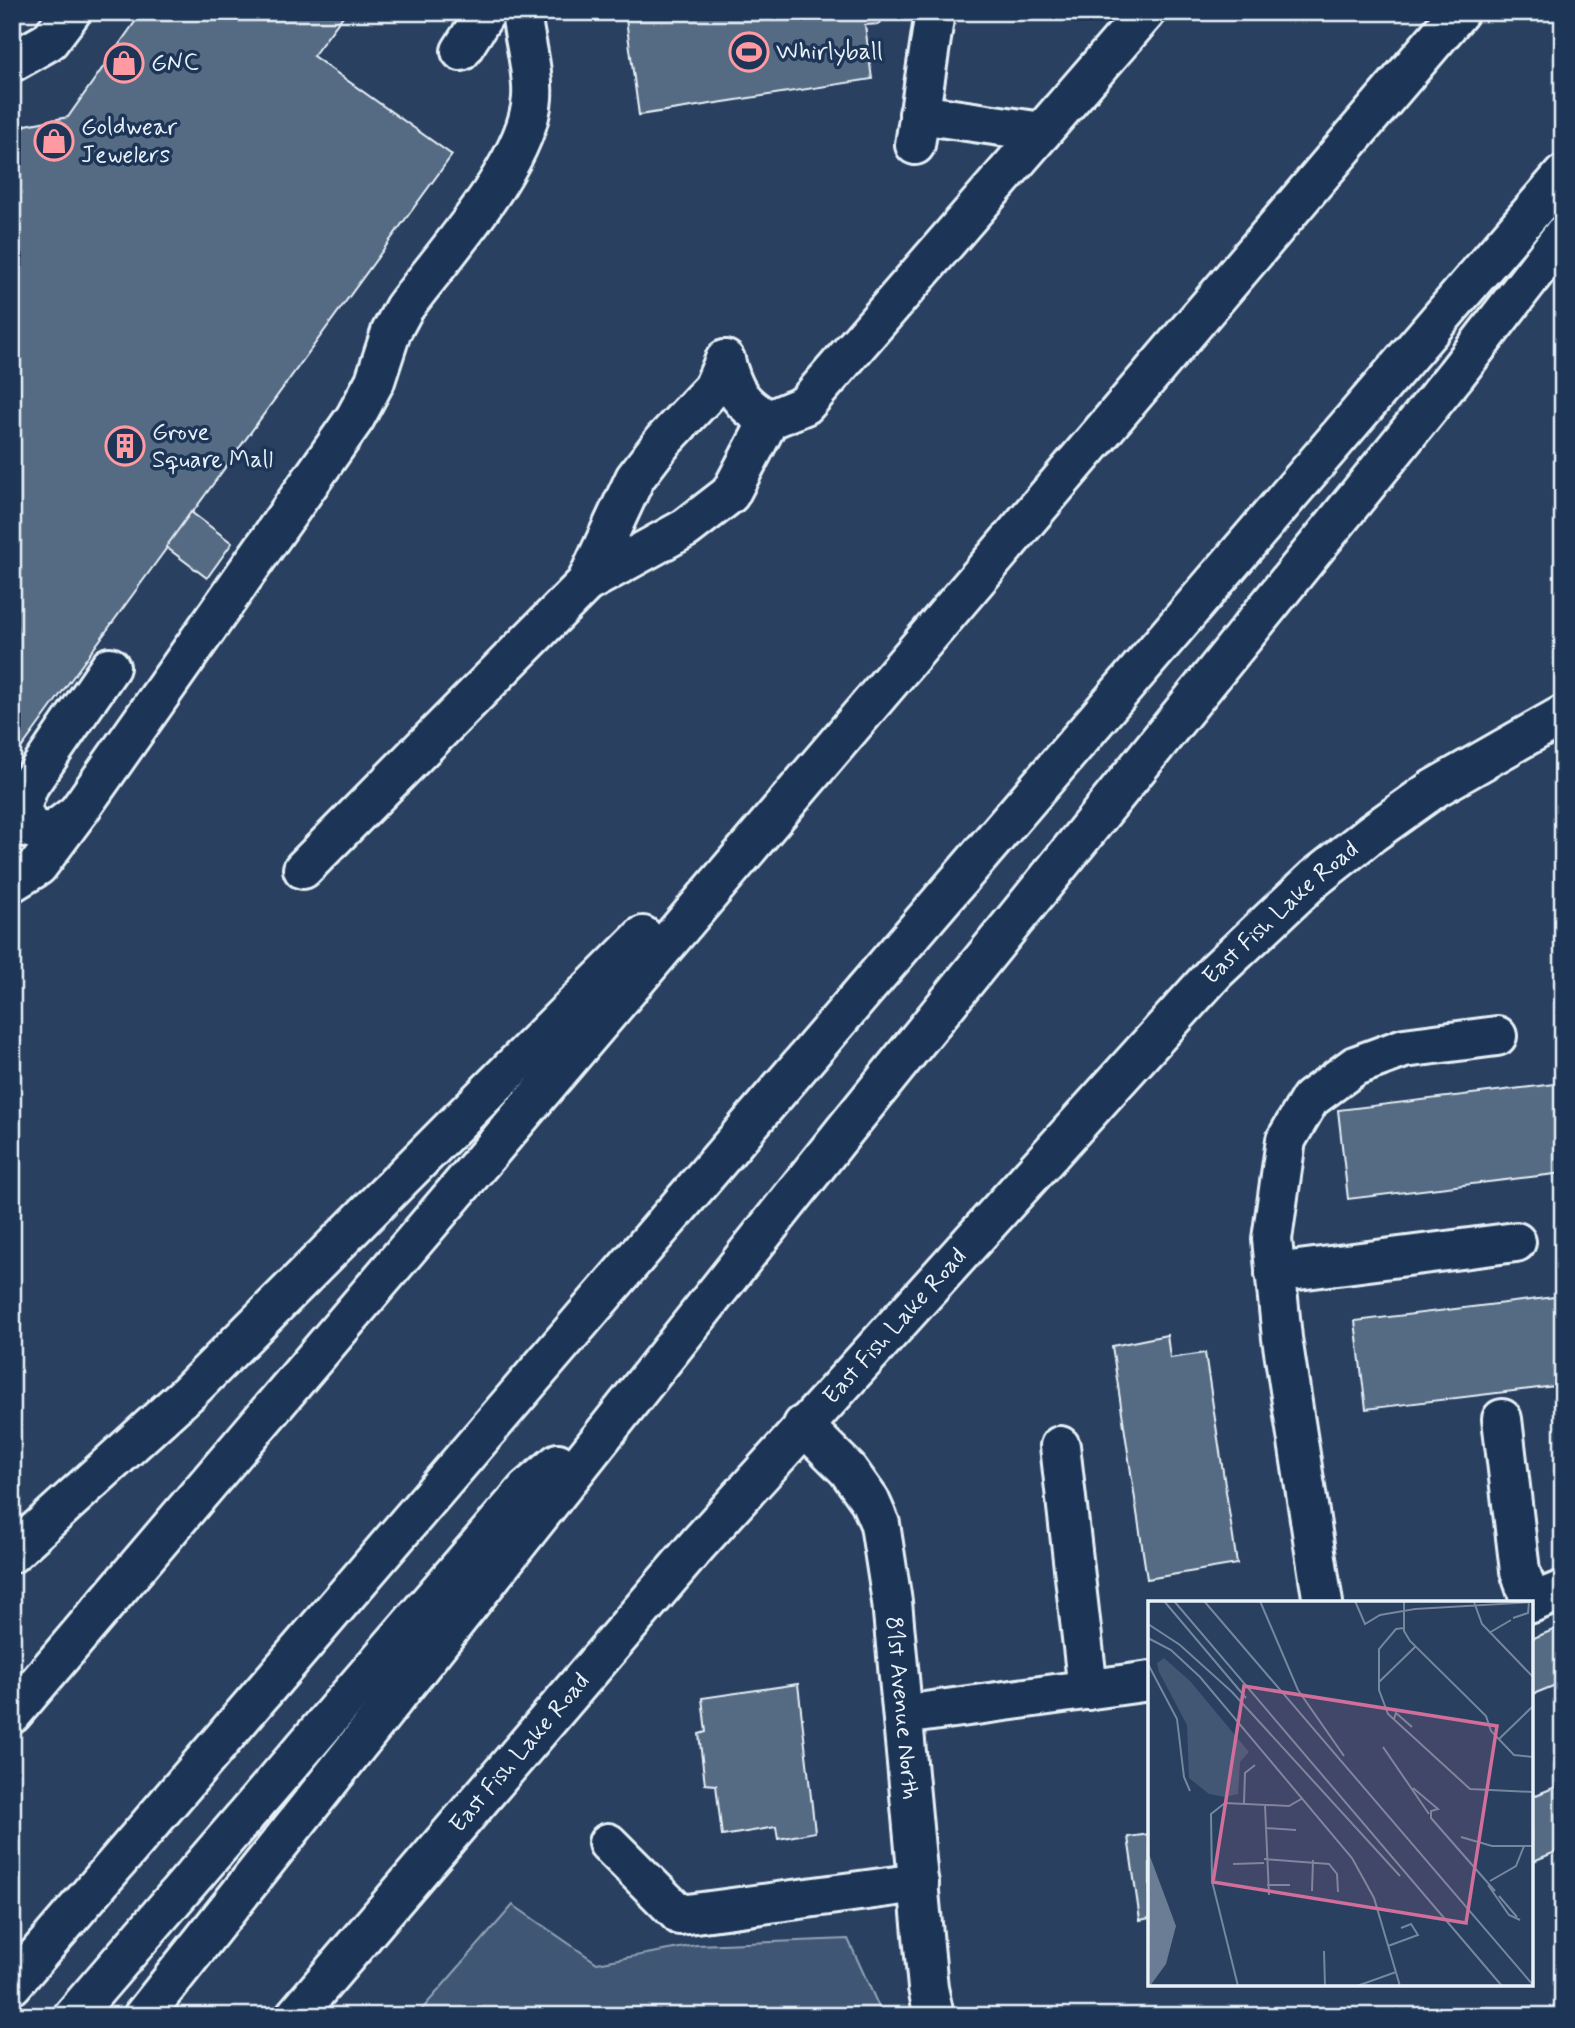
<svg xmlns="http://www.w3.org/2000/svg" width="1575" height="2028" font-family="Mynerve,sans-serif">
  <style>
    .green { fill: #415774; stroke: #94a4b6; stroke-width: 2 }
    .building { fill: #556a83; stroke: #e8f1f8; stroke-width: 2 }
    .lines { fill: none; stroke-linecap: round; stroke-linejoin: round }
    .minor-casing { stroke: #e8f1f8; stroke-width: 44 }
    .highway-casing { stroke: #e8f1f8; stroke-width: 44 }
    .minor { stroke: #1d3557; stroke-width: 38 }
    .highway { stroke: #1d3557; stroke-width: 38 }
    .labels { text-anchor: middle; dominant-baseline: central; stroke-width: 7; stroke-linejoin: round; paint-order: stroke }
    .poi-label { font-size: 24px; fill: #e8f1f8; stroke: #1d3557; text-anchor: start }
    .street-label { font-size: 24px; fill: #e8f1f8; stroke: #1d3557 }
    .inset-road { fill: none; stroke: #75879d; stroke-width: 2 }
    .view { fill: #d16f9a; fill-opacity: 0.15; stroke: #d16f9a; stroke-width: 3.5 }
    .inset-edge { fill: none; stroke: #e8f1f8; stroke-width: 3.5 }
  </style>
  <rect width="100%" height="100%" fill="#294061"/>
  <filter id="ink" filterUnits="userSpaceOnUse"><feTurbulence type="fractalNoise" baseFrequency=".0143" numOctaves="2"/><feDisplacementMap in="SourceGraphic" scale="14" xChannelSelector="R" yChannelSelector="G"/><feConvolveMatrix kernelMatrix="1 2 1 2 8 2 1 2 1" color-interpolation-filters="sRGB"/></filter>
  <g filter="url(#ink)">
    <!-- green -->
    <path class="green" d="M 513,1905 L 597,1963 L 696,1945 L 848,1939 L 883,2016 L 416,2016 Z"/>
    <!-- building -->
    <g class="building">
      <path d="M 142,12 L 346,12 L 313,56 L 452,155 L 12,761 L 12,143 L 26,125 L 68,117 Z"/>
      <path d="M 625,12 L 878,12 L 880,24 L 865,25 L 872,79 L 639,115 Z"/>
      <path d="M 191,512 L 232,543 L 207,578 L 166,547 Z"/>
      <path d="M 1563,1083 L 1563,1173 L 1348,1199 L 1338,1110 Z"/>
      <path d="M 1563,1296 L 1563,1385 L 1366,1409 L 1355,1321 Z"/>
      <path d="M 1167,1335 L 1170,1358 L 1205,1353 L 1237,1564 L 1147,1579 L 1112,1346 Z"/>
      <path d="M 1563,1626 L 1563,1682 L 1531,1695 L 1531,1639 Z"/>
      <path d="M 798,1684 L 815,1832 L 778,1839 L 776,1827 L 722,1836 L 716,1785 L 705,1784 L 699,1734 L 706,1732 L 702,1698 Z"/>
      <path d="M 1563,1784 L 1563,1849 L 1531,1862 L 1531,1797 Z"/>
      <path d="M 1150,1834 L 1150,1918 L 1140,1920 L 1128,1837 Z"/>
    </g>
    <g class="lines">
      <!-- minor casing -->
      <g class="minor-casing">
        <g id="minor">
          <path d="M 461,51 L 486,12"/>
          <path d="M 12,62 L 49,41 L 71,12"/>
          <path d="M 919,114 L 1042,132"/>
          <path d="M 915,145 L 935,12"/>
          <path d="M 725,360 C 733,391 741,405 769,420 L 805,405 L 1146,12"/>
          <path d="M 586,583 L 635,478 L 664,440 L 713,388 L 725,360"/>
          <path d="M 76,814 L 51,833 L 29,828 L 21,807 L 29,785 L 110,667"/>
          <path d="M 303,869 L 586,583 L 686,528 L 730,494 L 769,420"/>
          <path d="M 12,882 L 38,866 L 78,812 L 355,418 L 375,381 L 391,332 L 404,308 C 444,254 528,163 532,98 C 534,71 524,39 521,12"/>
          <path d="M 1275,1273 L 1516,1242"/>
          <path d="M 1502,1419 L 1520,1571 L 1531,1603"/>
          <path id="s1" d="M 803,1425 L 848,1470 L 870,1501 L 880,1524 L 892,1602 L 928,1988 L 934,2016"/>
          <path d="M 1060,1446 L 1088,1690"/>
          <path d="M 1323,1603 L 1282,1338 L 1272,1239 L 1286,1140 L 1310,1099 L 1355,1066 L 1404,1048 L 1497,1036"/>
          <path d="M 1531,1603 L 1563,1590"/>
          <path d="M 903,1715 L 1150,1681"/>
          <path d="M 608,1843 L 680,1915 L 919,1883"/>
          <path id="s2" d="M 295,2016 L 698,1544 L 1215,972 L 1315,878 L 1372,833 L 1435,788 L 1563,715"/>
        </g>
      </g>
      <!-- highway casing -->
      <g class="highway-casing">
        <g id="highway">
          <path d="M 12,1553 L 189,1392 L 643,936"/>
          <path d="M 12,1714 L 1459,12"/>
          <path d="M 12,1985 L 1563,175"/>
          <path d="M 73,2016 L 527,1489 L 558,1463"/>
          <path d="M 143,2016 L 845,1130 L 1456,374 L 1563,235"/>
        </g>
      </g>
      <!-- minor -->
      <use href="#minor" class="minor"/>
      <!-- highway -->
      <use href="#highway" class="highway"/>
    </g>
  </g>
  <!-- icons -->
  <defs>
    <g id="stadium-ring" transform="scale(2.0125)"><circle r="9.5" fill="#1d3557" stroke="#ff9aa2" stroke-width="1.5"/><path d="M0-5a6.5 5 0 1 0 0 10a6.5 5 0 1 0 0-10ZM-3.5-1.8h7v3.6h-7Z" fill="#ff9aa2"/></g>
    <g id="shop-ring" transform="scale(2.0125)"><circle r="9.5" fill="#1d3557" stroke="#ff9aa2" stroke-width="1.5"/><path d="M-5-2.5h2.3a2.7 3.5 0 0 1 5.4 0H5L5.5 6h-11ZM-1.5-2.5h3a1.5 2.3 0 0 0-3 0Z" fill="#ff9aa2"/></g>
    <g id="building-ring" transform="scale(2.0125)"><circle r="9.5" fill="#1d3557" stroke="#ff9aa2" stroke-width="1.5"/><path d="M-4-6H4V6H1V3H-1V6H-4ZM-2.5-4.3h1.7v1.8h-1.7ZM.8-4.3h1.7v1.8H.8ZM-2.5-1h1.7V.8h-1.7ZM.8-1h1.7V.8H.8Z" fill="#ff9aa2"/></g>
  </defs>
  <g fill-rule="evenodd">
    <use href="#stadium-ring" x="749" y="52"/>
    <use href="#shop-ring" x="124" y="63"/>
    <use href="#shop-ring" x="54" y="141"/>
    <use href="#building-ring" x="125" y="446"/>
  </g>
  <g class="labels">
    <!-- poi labels -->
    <g class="poi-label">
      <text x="776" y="52">Whirlyball</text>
      <text x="151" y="63">GNC</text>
      <text x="81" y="127">Goldwear<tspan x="81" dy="28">Jewelers</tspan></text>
      <text x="152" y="432">Grove<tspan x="152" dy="28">Square Mall</tspan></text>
    </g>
    <!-- street labels -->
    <g class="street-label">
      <text stroke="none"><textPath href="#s2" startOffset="1480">East Fish Lake Road</textPath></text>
      <text stroke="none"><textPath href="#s2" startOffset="914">East Fish Lake Road</textPath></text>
      <text stroke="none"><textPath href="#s1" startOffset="312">81st Avenue North</textPath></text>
      <text stroke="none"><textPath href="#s2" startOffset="346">East Fish Lake Road</textPath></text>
    </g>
  </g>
  <!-- overview -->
  <g transform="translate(1148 1601)">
    <rect width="385" height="385" fill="#294061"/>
    <path d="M 16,57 L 42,80 L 101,151 L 92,161 L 90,193 L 77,196 L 61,193 L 41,177 L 39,124 L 11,71 L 9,62 Z" fill="#415774"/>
    <path d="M 0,250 L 28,325 L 18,363 L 2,385 Z" fill="#6b7c95"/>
    <path class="inset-road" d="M 16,0 L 98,97M 26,0 L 354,385M 56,0 L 385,384M 112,0 L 150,89 L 196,155M 207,0 L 217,23 L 232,14 L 267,8 L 385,1M 256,0 L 256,30 L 262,40 L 338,115 L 343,130 L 366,154 L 385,156M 326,1 L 334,23 L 385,76M 365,17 L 380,12 L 381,1M 0,23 L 32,44 L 84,91 L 252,275M 256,27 L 248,28 L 231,48 L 231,89 L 240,113 L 322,188 L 385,191M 341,32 L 363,19M 0,37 L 23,49 L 52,76 L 204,257 L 226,297 L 252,385M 0,63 L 29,118 L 36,176 L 42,190M 231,81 L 268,45M 246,118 L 248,112 L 264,126M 351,138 L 385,105M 235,146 L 281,213M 265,187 L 290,208 L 283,210 L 283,217 L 347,290M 96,202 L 97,172 L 107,164M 117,204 L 121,294M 117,227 L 148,229M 313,236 L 344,245 L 385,245M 116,258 L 181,263 L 189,273 L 190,291M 85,263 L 116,262M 342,280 L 368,265 L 376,245M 119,284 L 142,284M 340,284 L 361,314 L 372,319M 164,290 L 165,259M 351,295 L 369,316M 240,345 L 270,334 L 263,323 L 253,327M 176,350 L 177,385M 90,385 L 64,280 L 63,213 L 77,202 L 141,205 L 155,197M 209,385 L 248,371"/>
    <path class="view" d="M 96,85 L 349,125 L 318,322 L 65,281 Z"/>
    <rect width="385" height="385" class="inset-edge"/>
  </g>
  <!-- margin -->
  <rect width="1575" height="2028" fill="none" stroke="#1d3557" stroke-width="42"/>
  <rect x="21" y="21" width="1533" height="1986" fill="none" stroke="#e8f1f8" stroke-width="2.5" filter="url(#ink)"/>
</svg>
